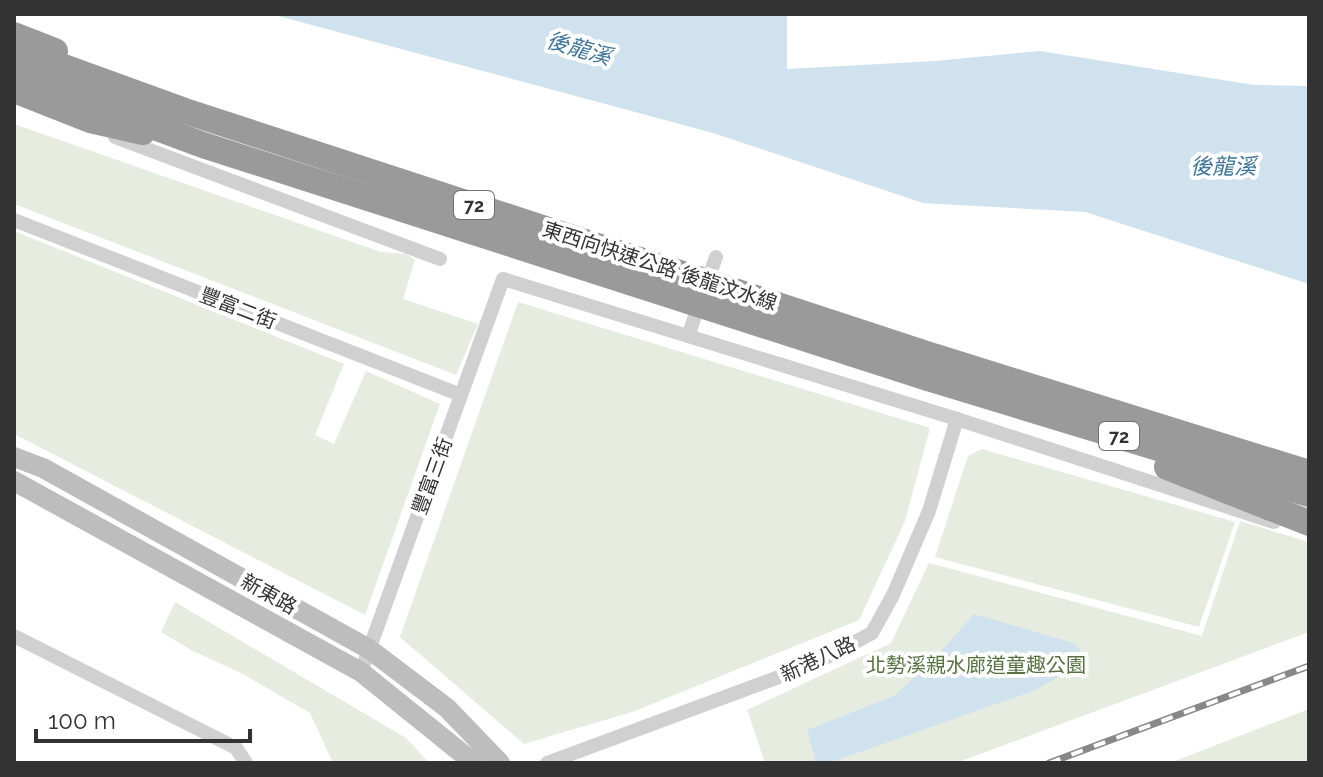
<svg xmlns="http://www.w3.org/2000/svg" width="1323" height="777" font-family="Raleway,'Noto Sans TC',sans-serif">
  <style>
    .green { fill: #e6ecdf }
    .water { fill: #cfe2ee }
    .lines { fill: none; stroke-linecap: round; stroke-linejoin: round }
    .street { stroke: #d0d0d0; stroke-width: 14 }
    .secondary { stroke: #bdbdbd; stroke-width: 20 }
    .highway { stroke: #9a9a9a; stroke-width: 26 }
    .rail-casing { stroke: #888; stroke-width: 7 }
    .rail { stroke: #fff; stroke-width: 4; stroke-dasharray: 12; stroke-linecap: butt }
    .highway-bridge { stroke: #9a9a9a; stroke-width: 26 }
    .labels { text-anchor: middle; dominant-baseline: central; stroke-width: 8; stroke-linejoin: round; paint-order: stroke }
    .shield { fill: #fff; stroke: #707070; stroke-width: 2 }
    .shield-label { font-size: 18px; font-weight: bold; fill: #333 }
    .street-label { font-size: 20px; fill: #333; stroke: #fff }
    .park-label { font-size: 20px; fill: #56703f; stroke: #fff }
    .water-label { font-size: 22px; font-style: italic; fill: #3f7597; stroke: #fff }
  </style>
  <rect width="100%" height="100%" fill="#fff"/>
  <!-- green -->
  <g class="green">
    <path d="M 14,124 L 381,252 L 407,254 L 415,260 L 403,299 L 478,324 L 456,375 L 14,204 Z"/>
    <path d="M 14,231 L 344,364 L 315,435 L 334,444 L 366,371 L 440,404 L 365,615 L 14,434 Z"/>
    <path d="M 518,302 L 930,428 L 905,521 L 859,620 L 635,711 L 524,744 L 400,637 Z"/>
    <path d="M 982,449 L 1235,522 L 1199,627 L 935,557 L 968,456 Z"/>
    <path d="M 1240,521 L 1309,542 L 1309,632 L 956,763 L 765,763 L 747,710 L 891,643 L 929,563 L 1202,636 Z"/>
    <path d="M 175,602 L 406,738 L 429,763 L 333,763 L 310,713 L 241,673 L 193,651 L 161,632 Z"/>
    <path d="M 1309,709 L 1309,763 L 1170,763 Z"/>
  </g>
  <!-- water -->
  <g class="water">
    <path d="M 271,14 L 787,14 L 787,69 L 935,61 L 1040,51 L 1254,85 L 1309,86 L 1309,284 L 1085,212 L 923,203 L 713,133 Z"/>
    <path d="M 974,614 L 1074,643 L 1081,652 L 1078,665 L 1036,690 L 829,763 L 816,762 L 807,730 L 894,696 L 936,657 Z"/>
  </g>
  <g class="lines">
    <!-- street -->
    <g class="street">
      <path d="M 115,137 L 440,259"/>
      <path d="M 14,220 L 461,395"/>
      <path d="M 688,336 L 716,257"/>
      <path d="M 14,636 L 236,748 L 246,763"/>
      <path d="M 361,672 L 503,279 L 957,419 L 1274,522"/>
      <path d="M 547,763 L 814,664 L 872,633 L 893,595 L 929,511 L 957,419"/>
    </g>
    <!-- secondary -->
    <g class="secondary">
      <path d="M 14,457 L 43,468 L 369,649 L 447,708 L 500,763"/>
      <path d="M 14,481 L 361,672 L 474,763"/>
    </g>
    <!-- highway -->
    <g class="highway">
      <path d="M 14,35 L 55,51"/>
      <path d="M 14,90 L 90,120 L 143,132"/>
      <path d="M 936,357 L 1309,473"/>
      <path d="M 928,378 L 1309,494"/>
      <path d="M 1167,467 L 1309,523"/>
    </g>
    <!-- rail casing -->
    <g class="rail-casing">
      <path id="rail" d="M 1049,763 L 1309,666"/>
    </g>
    <!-- rail -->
    <use href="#rail" class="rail"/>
    <!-- highway-bridge -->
    <g class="highway-bridge">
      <path d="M 14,49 L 185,111 L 936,357"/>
      <path d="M 14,75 L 203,145 L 928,378"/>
    </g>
  </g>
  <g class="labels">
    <!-- shield labels -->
    <g class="shield">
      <rect x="454" y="191" width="40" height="28" rx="6"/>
      <rect x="1099" y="422" width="40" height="28" rx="6"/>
    </g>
    <g class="shield-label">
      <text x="474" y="205">72</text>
      <text x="1119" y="436">72</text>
    </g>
    <!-- street labels -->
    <g class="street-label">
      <text transform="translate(660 266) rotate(18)">東西向快速公路 後龍汶水線</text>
      <text transform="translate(238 308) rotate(21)">豐富二街</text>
      <text transform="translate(432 476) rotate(-70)">豐富三街</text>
      <text transform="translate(269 594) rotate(29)">新東路</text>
      <text transform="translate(818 659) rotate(-25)">新港八路</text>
    </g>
    <!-- park labels -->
    <g class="park-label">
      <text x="976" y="665">北勢溪親水廊道童趣公園</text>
    </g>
    <!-- water labels -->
    <g class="water-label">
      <text transform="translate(579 48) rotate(16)">後龍溪</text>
      <text x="1223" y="166">後龍溪</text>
    </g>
  </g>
  <!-- border -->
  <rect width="1323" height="777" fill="none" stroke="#333333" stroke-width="32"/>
  <!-- scale -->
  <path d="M36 729v12h214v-12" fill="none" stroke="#333333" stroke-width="4"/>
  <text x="48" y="729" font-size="24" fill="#333333" stroke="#ffffff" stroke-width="6" paint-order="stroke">100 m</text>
</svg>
